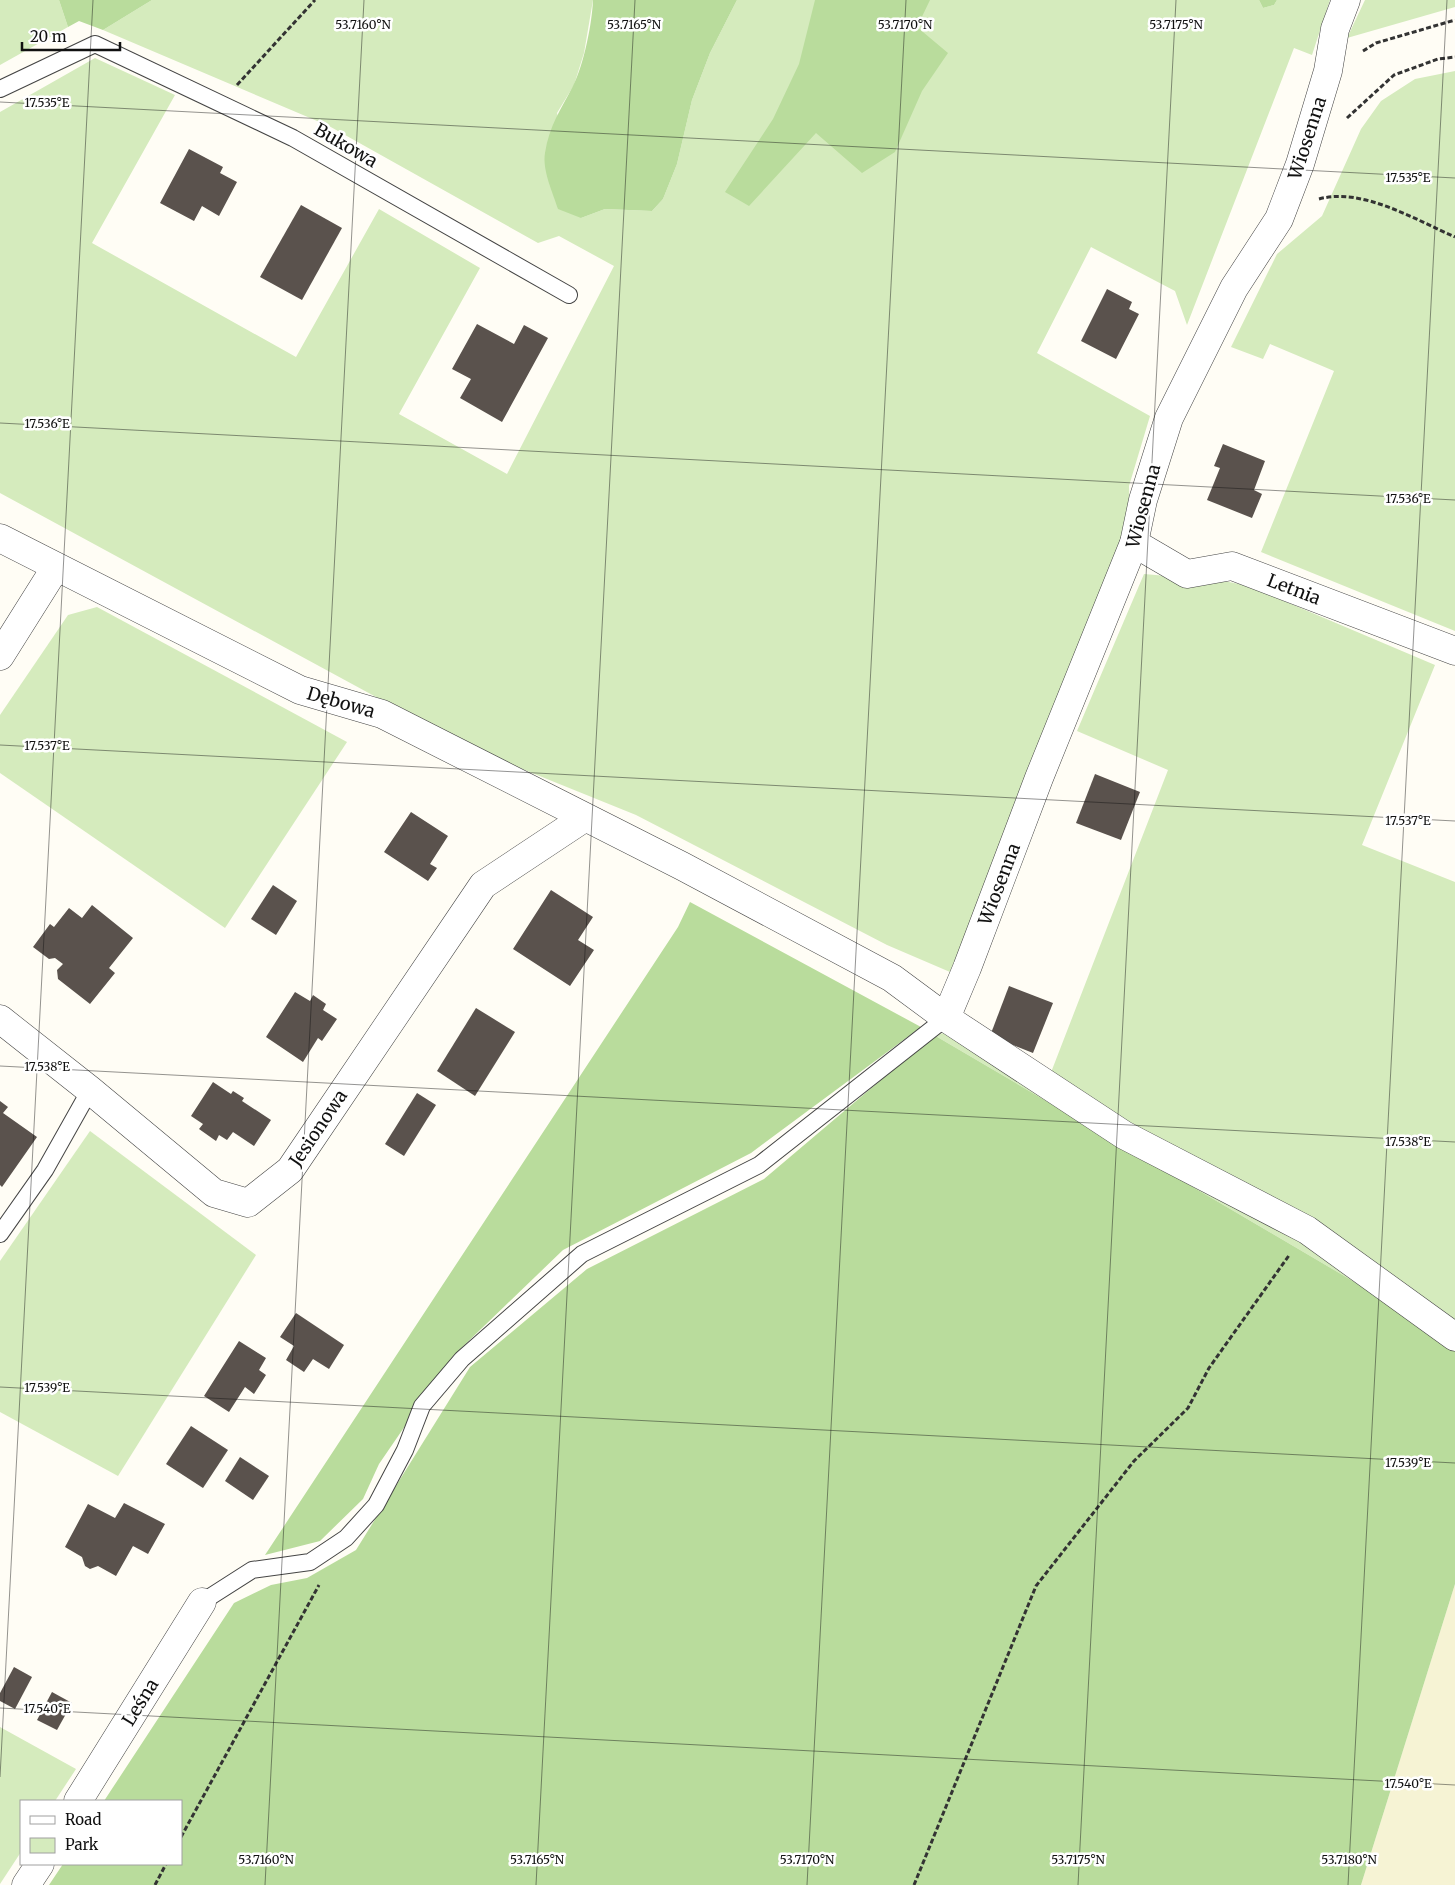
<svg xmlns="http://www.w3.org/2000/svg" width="1455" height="1885" font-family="Merriweather,serif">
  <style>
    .farmland { fill: #f6f3d4 }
    .green { fill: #d5ebbd }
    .forest { fill: #b9dc9c }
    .building { fill: #5a524d }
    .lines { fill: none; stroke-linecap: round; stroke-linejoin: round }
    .service-casing { stroke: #444; stroke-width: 18 }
    .minor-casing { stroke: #444; stroke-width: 29 }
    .path { stroke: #333; stroke-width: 3; stroke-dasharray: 5 2.5; stroke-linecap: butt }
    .service { stroke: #fff; stroke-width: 16 }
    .minor { stroke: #fff; stroke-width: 28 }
    .ticks { fill: none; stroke: #111; stroke-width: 1; stroke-opacity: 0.45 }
    .labels { text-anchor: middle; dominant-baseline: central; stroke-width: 5; stroke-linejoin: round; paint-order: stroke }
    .street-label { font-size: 18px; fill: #111; stroke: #fff }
    .ticks-label { font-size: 12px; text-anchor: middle; fill: #111; stroke: #fff; stroke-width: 5; stroke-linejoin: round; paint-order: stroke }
  </style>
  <rect width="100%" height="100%" fill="#fffdf5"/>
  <!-- farmland -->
  <path class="farmland" d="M 1455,1584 L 1455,1885 L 1361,1885 Z"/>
  <!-- green -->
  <g class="green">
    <path d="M 0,0 L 59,0 L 68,27 L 0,65 Z"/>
    <path d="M 152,0 L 593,0 L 584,53 L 574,85 L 557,113 L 581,218 L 605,209 L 652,211 L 663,199 L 677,164 L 692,100 L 710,53 L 737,0 L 1259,0 L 1263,8 L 1274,5 L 1277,0 L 1330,0 L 1312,55 L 1294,48 L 1187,325 L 1175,291 L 1091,247 L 1037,353 L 1150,416 L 1129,486 L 1130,531 L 950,972 L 887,945 L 636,815 L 470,748 L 0,493 L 0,112 L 95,58 L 175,95 L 92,243 L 296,357 L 379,209 L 480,268 L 399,414 L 507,474 L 614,266 L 559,236 L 538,243 L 329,126 L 103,30 Z"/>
    <path d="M 1365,0 L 1455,0 L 1455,7 L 1347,38 Z"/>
    <path d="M 1455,71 L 1455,631 L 1261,552 L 1334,371 L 1270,344 L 1263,359 L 1231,347 L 1277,254 L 1322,216 L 1361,129 L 1381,101 L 1415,79 Z"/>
    <path d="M 1144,574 L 1224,581 L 1249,586 L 1435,665 L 1362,845 L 1455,882 L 1455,1341 L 934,1035 L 949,1032 L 1050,1075 L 1168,770 L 1077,731 Z"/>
    <path d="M 97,607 L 347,742 L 225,928 L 0,773 L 0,715 L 68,615 Z"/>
    <path d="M 90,1131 L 256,1255 L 118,1476 L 0,1412 L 0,1261 Z"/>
    <path d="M 0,1727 L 76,1769 L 55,1801 L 21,1801 L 21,1852 L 0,1884 Z"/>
  </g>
  <!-- forest -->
  <g class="forest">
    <path d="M 59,0 L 152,0 L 103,30 L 79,21 L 68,27 Z"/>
    <path d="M 593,0 L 737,0 L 710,53 L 692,100 L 677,164 L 663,199 L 652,211 L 605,209 L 581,218 L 558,209 C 553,193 542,170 545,153 C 549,126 561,109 573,86 C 584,64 592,24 593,0 Z"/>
    <path d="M 815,0 L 930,0 L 917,27 L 948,53 L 922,91 L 895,152 L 862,173 L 816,133 L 749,206 L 725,192 L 773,119 L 799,64 Z"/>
    <path d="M 1259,0 L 1277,0 L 1274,5 L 1263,8 Z"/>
    <path d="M 690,902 L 921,1027 L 751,1153 L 563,1250 L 453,1356 L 379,1464 L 363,1499 L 320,1541 L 265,1555 L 678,927 Z"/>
    <path d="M 934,1035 L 1455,1341 L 1455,1584 L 1361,1885 L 49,1885 L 63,1864 L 181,1864 L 181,1801 L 104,1801 L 234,1603 L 271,1585 L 307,1578 L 356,1550 L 470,1367 L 587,1269 L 764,1179 Z"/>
  </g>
  <!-- building -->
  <g class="building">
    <path d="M 189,149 L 223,167 L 220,173 L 237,182 L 219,216 L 202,206 L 194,221 L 160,203 Z"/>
    <path d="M 301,205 L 342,228 L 302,300 L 260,277 Z"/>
    <path d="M 1107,289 L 1132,302 L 1129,309 L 1139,314 L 1116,359 L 1081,341 Z"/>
    <path d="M 477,324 L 514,344 L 524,325 L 548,338 L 502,422 L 460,398 L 471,379 L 452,369 Z"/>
    <path d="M 1223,444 L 1265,461 L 1254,490 L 1262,494 L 1252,518 L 1207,500 L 1220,468 L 1214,466 Z"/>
    <path d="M 1095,774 L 1140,792 L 1121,840 L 1076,823 Z"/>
    <path d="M 411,812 L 448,836 L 430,864 L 437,868 L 428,881 L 384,852 Z"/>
    <path d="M 273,885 L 297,901 L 276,935 L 251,919 Z"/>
    <path d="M 551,890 L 593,917 L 578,940 L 594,950 L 570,986 L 513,949 Z"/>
    <path d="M 92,905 L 133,938 L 109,968 L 115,973 L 90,1004 L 58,979 L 57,970 L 63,964 L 55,958 L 49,959 L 33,947 L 50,924 L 54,927 L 69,908 L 82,918 Z"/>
    <path d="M 1009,986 L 1053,1003 L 1033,1053 L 990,1036 Z"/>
    <path d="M 295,992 L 310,1001 L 313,995 L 326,1004 L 323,1010 L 337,1019 L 322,1041 L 318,1038 L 303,1062 L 266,1037 Z"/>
    <path d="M 476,1008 L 515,1032 L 475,1096 L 437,1071 Z"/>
    <path d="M 213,1082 L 231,1094 L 233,1091 L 244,1098 L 242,1101 L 271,1120 L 254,1146 L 233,1132 L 227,1140 L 219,1135 L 216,1141 L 199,1129 L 203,1124 L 191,1116 Z"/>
    <path d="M 417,1093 L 436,1105 L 404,1156 L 385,1144 Z"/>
    <path d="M 0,1101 L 8,1107 L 3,1113 L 37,1137 L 2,1187 L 0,1185 Z"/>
    <path d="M 296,1313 L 344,1345 L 329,1369 L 313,1359 L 304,1372 L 286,1360 L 294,1346 L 280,1337 Z"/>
    <path d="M 239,1341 L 266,1358 L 259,1370 L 266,1375 L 254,1394 L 245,1387 L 229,1412 L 204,1396 Z"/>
    <path d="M 191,1426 L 228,1450 L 203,1488 L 166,1464 Z"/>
    <path d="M 240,1457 L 269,1476 L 253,1500 L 225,1481 Z"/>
    <path d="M 124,1503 L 165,1524 L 148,1554 L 133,1546 L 116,1576 L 98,1566 L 90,1569 L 85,1566 L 82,1557 L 65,1547 L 88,1504 L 115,1518 Z"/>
    <path d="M 14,1667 L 32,1677 L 15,1709 L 0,1701 L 0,1693 Z"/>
    <path d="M 52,1692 L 72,1703 L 57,1730 L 37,1720 Z"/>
  </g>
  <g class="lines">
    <!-- service casing -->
    <g class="service-casing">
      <g id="service">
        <path d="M 0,89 L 95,44 L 293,138 L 569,295"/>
        <path d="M 0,1234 L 45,1170 L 90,1090"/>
        <path d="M 202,1602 L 252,1570 L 310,1562 L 346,1538 L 376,1505 L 405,1450 L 422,1406 L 462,1359 L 582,1254 L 759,1165 L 946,1018"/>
      </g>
    </g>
    <!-- minor casing -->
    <g class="minor-casing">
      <g id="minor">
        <path d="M 0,538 L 300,690 L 382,714 L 682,866 L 892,978 L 946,1018 L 1124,1135 L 1307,1230 L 1455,1337"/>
        <path d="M 1134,543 L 1187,574 L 1232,566 L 1455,651"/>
        <path d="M 0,656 L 56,567"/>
        <path d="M 946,1018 L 967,968 L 1039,778 L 1134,543 L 1143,500 L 1169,418 L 1234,288 L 1279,219 L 1300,164 L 1328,71 L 1335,29 L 1346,0"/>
        <path d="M 0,1019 L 90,1090 L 214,1193 L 248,1203 L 290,1170 L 483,885 L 584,818"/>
        <path d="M 78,1801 L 202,1602"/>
        <path d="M 26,1885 L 40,1864"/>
      </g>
    </g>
    <!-- path -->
    <g class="path">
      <path d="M 1363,51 L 1376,43 L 1455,20"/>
      <path d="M 237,85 L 315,0"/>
      <path d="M 1347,118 L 1394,75 L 1438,59 L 1455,57"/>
      <path d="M 1319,199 C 1362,187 1416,220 1455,237"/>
      <path d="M 181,1837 L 319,1585"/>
      <path d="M 155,1885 L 166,1864"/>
      <path d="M 914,1885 L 1036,1586 L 1134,1461 L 1188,1408 L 1209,1368 L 1290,1254"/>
    </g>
    <!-- service -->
    <use href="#service" class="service"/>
    <!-- minor -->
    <use href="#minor" class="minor"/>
  </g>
  <!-- ticks -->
  <path class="ticks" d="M 0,102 L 1455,178M 0,423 L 1455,500M 0,745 L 1455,821M 0,1066 L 1455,1142M 0,1387 L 1455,1463M 0,1708 L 1455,1785M 0,1777 L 93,0M 265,1885 L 364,0M 536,1885 L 635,0M 807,1885 L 906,0M 1078,1885 L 1176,0M 1348,1885 L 1447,0"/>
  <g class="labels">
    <!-- street labels -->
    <g class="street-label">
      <text transform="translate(1307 138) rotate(-72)">Wiosenna</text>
      <text transform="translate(346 145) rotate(30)">Bukowa</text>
      <text transform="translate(1143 506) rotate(-75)">Wiosenna</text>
      <text transform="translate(1294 589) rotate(21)">Letnia</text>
      <text transform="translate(341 702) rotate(16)">Dębowa</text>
      <text transform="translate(999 884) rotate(-69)">Wiosenna</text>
      <text transform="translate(318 1128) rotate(-56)">Jesionowa</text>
      <text transform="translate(140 1702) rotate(-58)">Leśna</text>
    </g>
  </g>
  <g class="ticks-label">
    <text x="363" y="29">53.7160°N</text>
    <text x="634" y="29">53.7165°N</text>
    <text x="905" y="29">53.7170°N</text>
    <text x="1176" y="29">53.7175°N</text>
    <text x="47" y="107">17.535°E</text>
    <text x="1408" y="182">17.535°E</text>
    <text x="47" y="428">17.536°E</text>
    <text x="1408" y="503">17.536°E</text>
    <text x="47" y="750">17.537°E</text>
    <text x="1408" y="825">17.537°E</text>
    <text x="47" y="1071">17.538°E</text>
    <text x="1408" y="1146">17.538°E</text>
    <text x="47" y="1392">17.539°E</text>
    <text x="1408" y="1467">17.539°E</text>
    <text x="47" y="1713">17.540°E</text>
    <text x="1408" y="1788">17.540°E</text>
    <text x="266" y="1864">53.7160°N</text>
    <text x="537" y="1864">53.7165°N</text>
    <text x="807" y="1864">53.7170°N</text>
    <text x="1078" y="1864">53.7175°N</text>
    <text x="1349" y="1864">53.7180°N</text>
  </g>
  <!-- legend -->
  <rect x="20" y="1800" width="162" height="65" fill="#ffffff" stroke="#a0a0a0"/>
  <rect x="30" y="1816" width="25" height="8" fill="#ffffff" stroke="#a0a0a0"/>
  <text x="65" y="1825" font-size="15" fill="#111111">Road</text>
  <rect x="30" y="1838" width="25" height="15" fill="#d5ebbd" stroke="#a0a0a0"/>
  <text x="65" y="1850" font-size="15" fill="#111111">Park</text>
  <!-- scale -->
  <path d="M22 42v8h98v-8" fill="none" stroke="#111111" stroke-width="2.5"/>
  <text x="30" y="42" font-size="15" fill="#111111" stroke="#ffffff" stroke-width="4" paint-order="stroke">20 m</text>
</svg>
